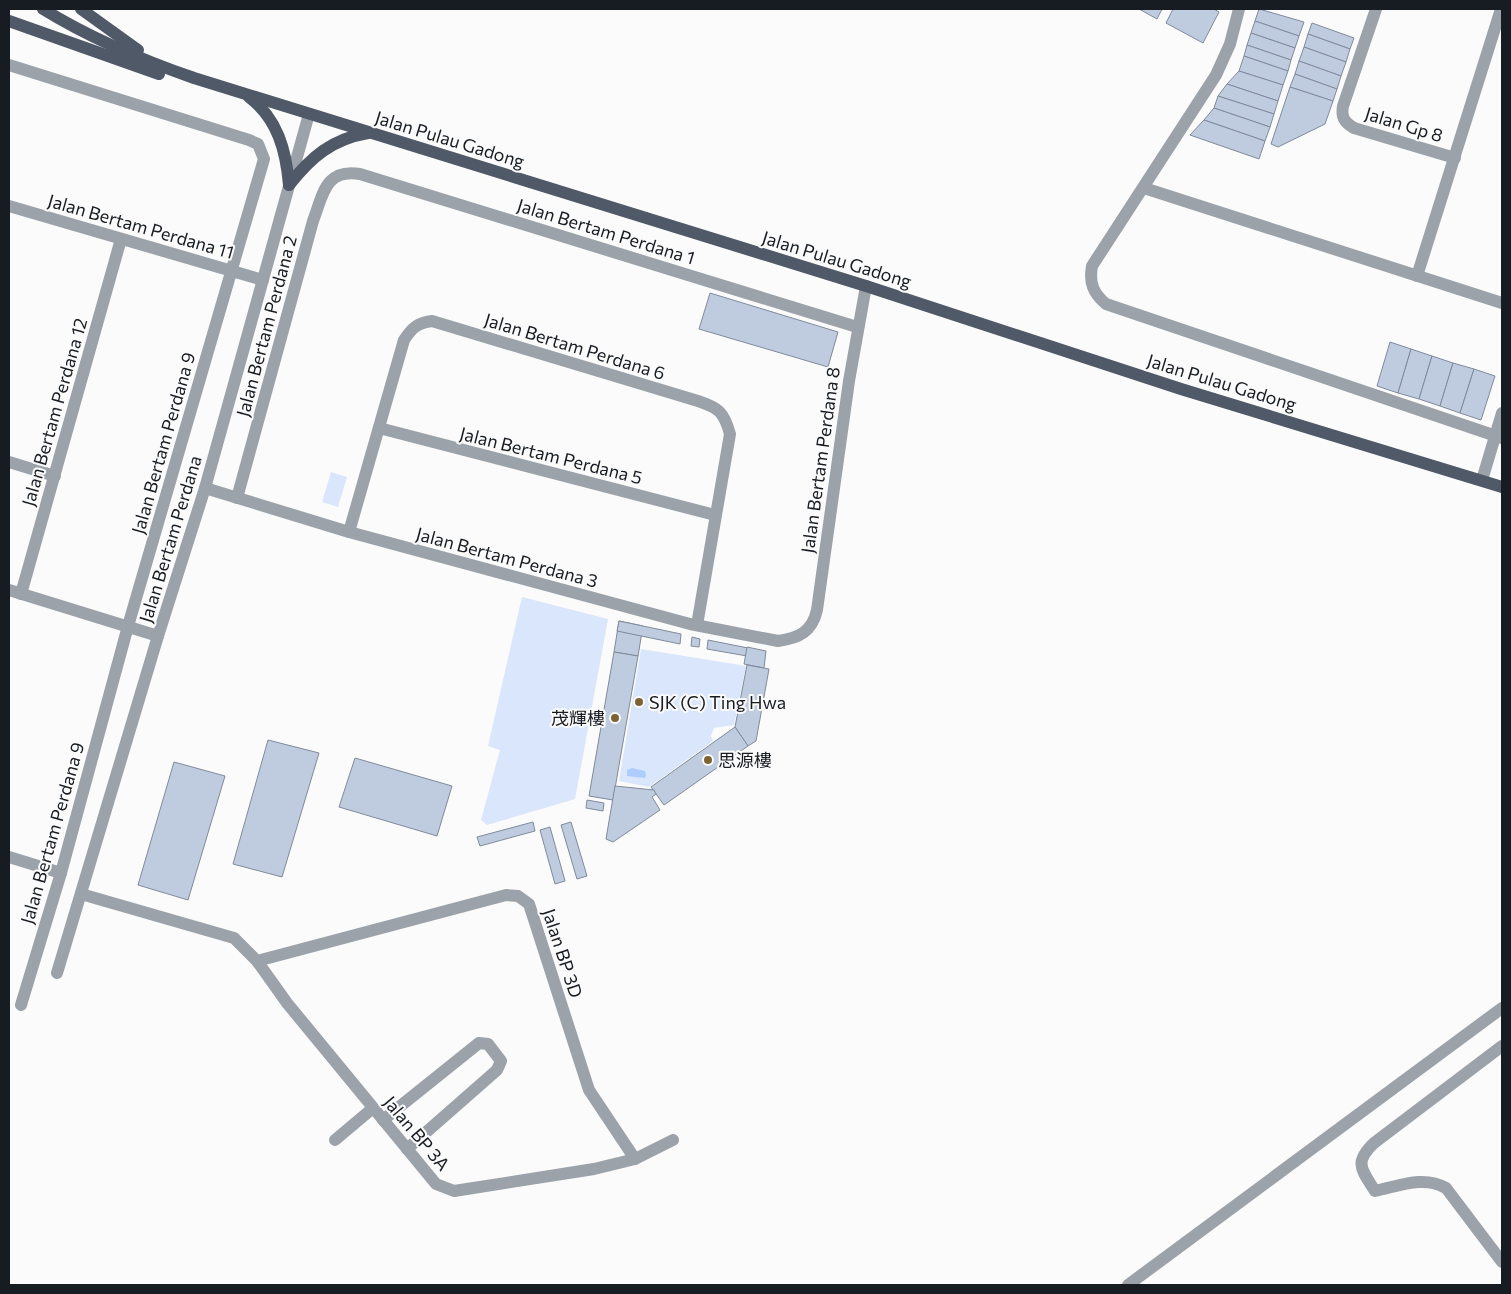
<svg xmlns="http://www.w3.org/2000/svg" width="1511" height="1294" font-family="Commissioner,'Noto Sans SC',sans-serif">
  <style>
    .green { fill: #d9e6fb }
    .water { fill: #adcdfe }
    .building { fill: #bfccdf; stroke: #7f8a9c }
    .lines { fill: none; stroke-linecap: round; stroke-linejoin: round }
    .minor { stroke: #9ca2aa; stroke-width: 12 }
    .major { stroke: #505967; stroke-width: 12 }
    .poi-dot { fill: #7d6234; stroke: #fbfbfb; stroke-width: 2 }
    .labels { text-anchor: middle; dominant-baseline: central; stroke-width: 4; stroke-linejoin: round; paint-order: stroke }
    .street-label { font-size: 18px; fill: #171c23; stroke: #fbfbfb }
    .poi-label { font-size: 18px; fill: #171c23; stroke: #fbfbfb; text-anchor: start }
  </style>
  <rect width="100%" height="100%" fill="#fbfbfb"/>
  <!-- green -->
  <g class="green">
    <path d="M 331,472 L 347,477 L 338,507 L 322,502 Z"/>
    <path d="M 522,597 L 608,619 L 575,799 L 487,825 L 481,820 L 500,750 L 488,746 Z"/>
    <path d="M 641,649 L 746,666 L 734,725 L 714,728 L 711,736 L 713,741 L 649,787 L 619,781 Z"/>
  </g>
  <!-- water -->
  <path class="water" d="M 632,768 L 645,771 L 646,775 L 645,778 L 627,776 L 627,770 Z"/>
  <!-- building -->
  <g class="building">
    <path d="M 1139,9 L 1162,9 L 1157,19 Z"/>
    <path d="M 1173,9 L 1214,9 L 1219,12 L 1203,43 L 1166,23 Z"/>
    <path d="M 1259,9 L 1304,22 L 1299,36 L 1255,21 Z"/>
    <path d="M 1255,21 L 1299,36 L 1295,48 L 1251,33 Z"/>
    <path d="M 1312,23 L 1354,38 L 1350,49 L 1308,34 Z"/>
    <path d="M 1251,33 L 1295,48 L 1291,60 L 1247,45 Z"/>
    <path d="M 1308,34 L 1350,49 L 1346,62 L 1304,47 Z"/>
    <path d="M 1247,45 L 1291,60 L 1288,71 L 1244,56 Z"/>
    <path d="M 1304,47 L 1346,62 L 1341,76 L 1299,61 Z"/>
    <path d="M 1244,56 L 1288,71 L 1283,85 L 1239,71 Z"/>
    <path d="M 1299,61 L 1341,76 L 1337,89 L 1295,74 Z"/>
    <path d="M 1239,71 L 1283,85 L 1278,101 L 1227,84 Z"/>
    <path d="M 1295,74 L 1337,89 L 1333,101 L 1290,87 Z"/>
    <path d="M 1227,84 L 1278,101 L 1274,114 L 1218,96 Z"/>
    <path d="M 1290,87 L 1333,101 L 1325,124 L 1278,147 L 1271,144 Z"/>
    <path d="M 1218,96 L 1274,114 L 1270,127 L 1214,108 Z"/>
    <path d="M 1214,108 L 1270,127 L 1265,141 L 1204,120 Z"/>
    <path d="M 1204,120 L 1265,141 L 1259,159 L 1190,135 Z"/>
    <path d="M 710,293 L 838,332 L 828,367 L 699,329 Z"/>
    <path d="M 1390,342 L 1411,349 L 1398,393 L 1377,386 Z"/>
    <path d="M 1411,349 L 1432,356 L 1419,399 L 1398,393 Z"/>
    <path d="M 1432,356 L 1453,363 L 1440,406 L 1419,399 Z"/>
    <path d="M 1453,363 L 1474,369 L 1460,413 L 1440,406 Z"/>
    <path d="M 1474,369 L 1495,376 L 1481,420 L 1460,413 Z"/>
    <path d="M 619,621 L 643,626 L 638,656 L 614,652 Z"/>
    <path d="M 619,621 L 681,634 L 680,644 L 617,631 Z"/>
    <path d="M 692,637 L 700,639 L 699,647 L 691,646 Z"/>
    <path d="M 708,640 L 748,648 L 747,656 L 707,649 Z"/>
    <path d="M 747,647 L 766,651 L 764,668 L 744,664 Z"/>
    <path d="M 614,652 L 638,656 L 613,800 L 589,796 Z"/>
    <path d="M 747,665 L 769,669 L 756,741 L 748,746 L 735,727 Z"/>
    <path d="M 735,727 L 748,746 L 664,805 L 651,787 Z"/>
    <path d="M 268,740 L 319,753 L 282,877 L 233,864 Z"/>
    <path d="M 355,758 L 452,786 L 437,836 L 339,807 Z"/>
    <path d="M 174,762 L 225,776 L 188,900 L 138,885 Z"/>
    <path d="M 615,786 L 654,790 L 656,794 L 652,797 L 660,810 L 613,842 L 606,839 Z"/>
    <path d="M 587,800 L 604,803 L 603,811 L 586,808 Z"/>
    <path d="M 533,822 L 535,831 L 480,846 L 477,837 Z"/>
    <path d="M 571,822 L 587,876 L 577,879 L 561,825 Z"/>
    <path d="M 550,827 L 565,881 L 555,884 L 540,830 Z"/>
  </g>
  <g class="lines">
    <!-- minor -->
    <g class="minor">
      <path d="M 1239,9 L 1230,44 L 1216,75 L 1092,266 C 1089,283 1093,293 1106,304 L 1502,438"/>
      <path d="M 1376,9 L 1343,106 C 1341,117 1344,122 1354,128 L 1455,158"/>
      <path d="M 9,65 L 249,140 L 258,144 L 264,159 L 128,626 L 61,873 L 21,1005"/>
      <path d="M 1144,188 L 1502,303"/>
      <path d="M 9,206 L 263,280"/>
      <path d="M 1417,276 L 1501,9"/>
      <path d="M 379,428 L 715,515"/>
      <path d="M 9,462 L 55,476"/>
      <path d="M 1482,480 L 1502,413"/>
      <path d="M 205,488 L 349,532 L 690,624 L 778,641 C 799,638 812,632 817,610 L 849,381 L 866,286"/>
      <path d="M 237,498 L 313,221 C 323,195 325,168 360,174 L 857,327"/>
      <path d="M 349,532 L 404,340 C 412,328 417,323 432,321 L 698,401 C 719,408 724,412 730,434 L 697,625"/>
      <path d="M 9,590 L 158,636"/>
      <path d="M 21,594 L 121,239"/>
      <path d="M 9,857 L 61,873"/>
      <path d="M 81,894 L 234,938 L 257,961 L 287,1003 L 436,1184 L 454,1191 L 594,1169 L 635,1159 L 673,1140"/>
      <path d="M 257,961 L 506,895 L 518,896 L 529,904 L 589,1090 L 635,1159"/>
      <path d="M 57,973 L 158,636 L 205,488 L 309,114"/>
      <path d="M 1502,1046 L 1374,1143 C 1353,1163 1362,1170 1375,1191 C 1399,1186 1424,1175 1446,1188 L 1502,1262"/>
      <path d="M 383,1120 L 479,1043 L 488,1044 L 501,1061 L 497,1070 L 407,1149"/>
      <path d="M 335,1140 L 373,1108"/>
      <path d="M 1128,1285 L 1502,1008"/>
    </g>
    <!-- major -->
    <g class="major">
      <path d="M 43,9 C 90,38 142,60 194,78 L 866,286 L 1181,389 L 1502,487"/>
      <path d="M 81,9 L 138,50"/>
      <path d="M 9,21 L 159,74"/>
      <path d="M 249,97 C 278,119 286,151 289,185"/>
      <path d="M 289,185 C 311,157 332,139 368,133"/>
    </g>
  </g>
  <!-- markers -->
  <g class="poi-dot">
    <circle cx="639" cy="702" r="5"/>
    <circle cx="615" cy="718" r="5"/>
    <circle cx="708" cy="760" r="5"/>
  </g>
  <g class="labels">
    <!-- street labels -->
    <g class="street-label">
      <text transform="translate(1404 124) rotate(17)">Jalan Gp 8</text>
      <text transform="translate(450 139) rotate(17)">Jalan Pulau Gadong</text>
      <text transform="translate(141 226) rotate(16)">Jalan Bertam Perdana 11</text>
      <text transform="translate(606 231) rotate(17)">Jalan Bertam Perdana 1</text>
      <text transform="translate(837 259) rotate(17)">Jalan Pulau Gadong</text>
      <text transform="translate(266 326) rotate(-75)">Jalan Bertam Perdana 2</text>
      <text transform="translate(575 346) rotate(17)">Jalan Bertam Perdana 6</text>
      <text transform="translate(1222 382) rotate(17)">Jalan Pulau Gadong</text>
      <text transform="translate(54 412) rotate(-74)">Jalan Bertam Perdana 12</text>
      <text transform="translate(163 443) rotate(-74)">Jalan Bertam Perdana 9</text>
      <text transform="translate(551 455) rotate(14)">Jalan Bertam Perdana 5</text>
      <text transform="translate(820 460) rotate(-82)">Jalan Bertam Perdana 8</text>
      <text transform="translate(170 539) rotate(-73)">Jalan Bertam Perdana</text>
      <text transform="translate(507 557) rotate(15)">Jalan Bertam Perdana 3</text>
      <text transform="translate(52 833) rotate(-74)">Jalan Bertam Perdana 9</text>
      <text transform="translate(563 953) rotate(72)">Jalan BP 3D</text>
      <text transform="translate(417 1133) rotate(50)">Jalan BP 3A</text>
    </g>
    <!-- poi labels -->
    <g class="poi-label">
      <text x="649" y="702">SJK (C) Ting Hwa</text>
      <text x="605" y="718" text-anchor="end">茂輝樓</text>
      <text x="718" y="760">思源樓</text>
    </g>
  </g>
  <!-- border -->
  <rect width="1511" height="1294" fill="none" stroke="#171c23" stroke-width="20"/>
</svg>
